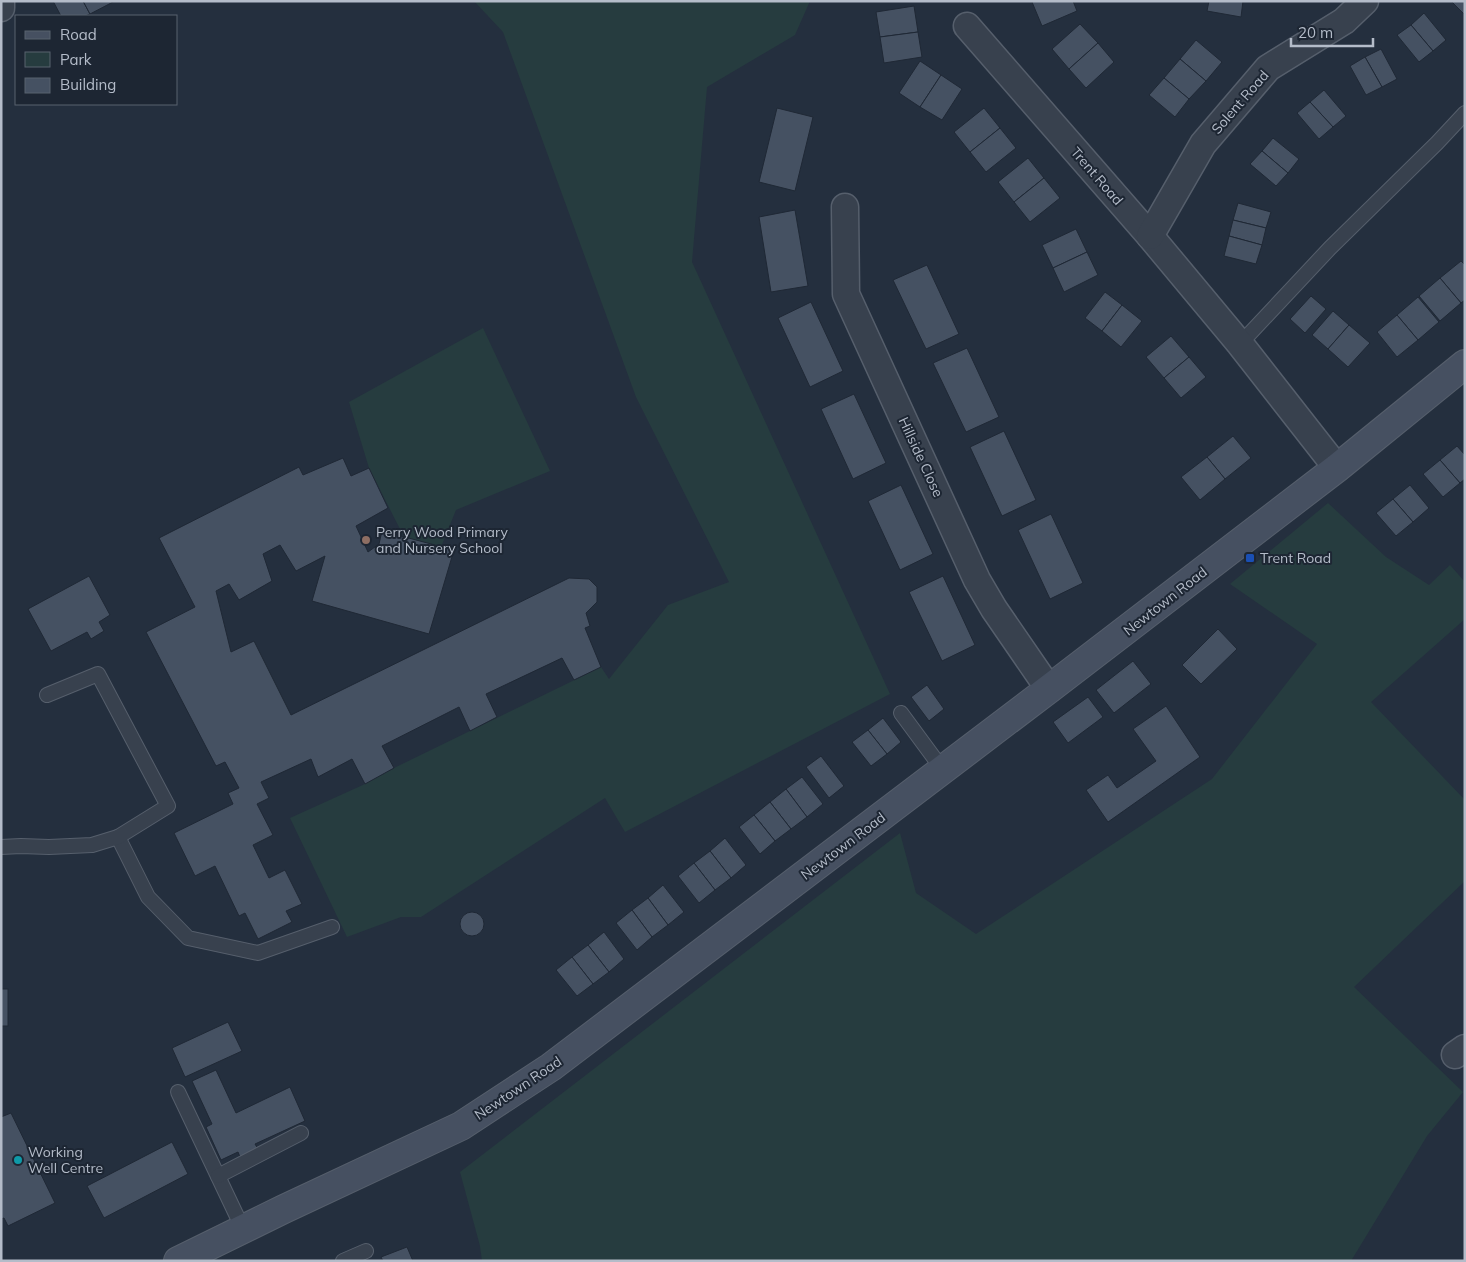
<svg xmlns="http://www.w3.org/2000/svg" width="1466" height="1262" font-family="Mulish,sans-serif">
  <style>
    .green { fill: #263c3f }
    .building { fill: #455162; stroke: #1f2835 }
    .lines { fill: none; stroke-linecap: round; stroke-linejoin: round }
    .lane-casing { stroke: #565f6c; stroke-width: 16 }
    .street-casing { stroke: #565f6c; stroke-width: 29 }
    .secondary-casing { stroke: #565f6c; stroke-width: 30 }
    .lane { stroke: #38414e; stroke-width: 14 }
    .street { stroke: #38414e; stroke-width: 26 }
    .secondary { stroke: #465061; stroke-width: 28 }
    .education-dot { fill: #8d6e63; stroke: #1d2633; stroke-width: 2 }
    .transit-dot { fill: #1a4fb4; stroke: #1d2633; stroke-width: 2 }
    .culture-dot { fill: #0f9aa8; stroke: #1d2633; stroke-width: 2 }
    .labels { text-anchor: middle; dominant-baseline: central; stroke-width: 4; stroke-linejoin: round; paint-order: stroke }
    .street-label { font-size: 14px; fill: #b4bcc9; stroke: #1d2633 }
    .poi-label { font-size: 14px; fill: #b4bcc9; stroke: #1d2633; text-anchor: start }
  </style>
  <rect width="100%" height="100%" fill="#242f3e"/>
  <!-- green -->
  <g class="green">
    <path d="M 474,1 L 810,1 L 795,35 L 707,87 L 692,262 L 890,694 L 625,832 L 605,798 L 421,917 L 401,917 L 347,937 L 290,818 L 365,784 L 394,768 L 601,667 L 609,679 L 668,605 L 729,582 L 636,397 L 503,32 Z"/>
    <path d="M 483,328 L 550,471 L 456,510 L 441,547 L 404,537 L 369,468 L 349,402 Z"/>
    <path d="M 1328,503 L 1386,557 L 1429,585 L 1450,565 L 1465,582 L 1465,619 L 1371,702 L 1465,800 L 1465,881 L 1354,987 L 1463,1092 L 1427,1136 L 1351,1261 L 482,1261 L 480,1246 L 460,1172 L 900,833 L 916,893 L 976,934 L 1212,779 L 1317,644 L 1230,584 Z"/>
  </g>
  <!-- building -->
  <g class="building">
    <path d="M 53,1 L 83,1 L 90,14 L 85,16 L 61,16 Z"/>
    <path d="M 83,1 L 113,1 L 113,2 L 90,14 Z"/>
    <path d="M 1034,1 L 1073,1 L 1077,11 L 1042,26 L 1032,2 Z"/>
    <path d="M 1209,1 L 1243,1 L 1241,17 L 1207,11 Z"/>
    <path d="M 1451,1 L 1465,1 L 1465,15 Z"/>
    <path d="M 914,6 L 918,32 L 880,37 L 876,12 Z"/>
    <path d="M 1424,13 L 1446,40 L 1433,51 L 1411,25 Z"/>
    <path d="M 1080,24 L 1098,43 L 1069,69 L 1052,49 Z"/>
    <path d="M 1411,25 L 1433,51 L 1419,62 L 1397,35 Z"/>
    <path d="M 918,32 L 922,57 L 884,63 L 880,37 Z"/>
    <path d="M 1196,40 L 1222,62 L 1206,81 L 1180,59 Z"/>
    <path d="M 1098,43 L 1114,62 L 1086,88 L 1069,69 Z"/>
    <path d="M 1381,49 L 1397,79 L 1382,87 L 1365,57 Z"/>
    <path d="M 1365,57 L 1382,87 L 1366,95 L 1350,66 Z"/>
    <path d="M 1180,59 L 1206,81 L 1189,99 L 1164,78 Z"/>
    <path d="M 920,61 L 941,75 L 920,107 L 899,93 Z"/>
    <path d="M 941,75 L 962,89 L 942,120 L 920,107 Z"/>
    <path d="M 1164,78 L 1189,99 L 1175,117 L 1149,95 Z"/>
    <path d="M 1324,90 L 1346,116 L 1333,127 L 1310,102 Z"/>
    <path d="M 1310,102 L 1333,127 L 1319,139 L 1297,113 Z"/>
    <path d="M 777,108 L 813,117 L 795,191 L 759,182 Z"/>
    <path d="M 984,108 L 1000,128 L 970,152 L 954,132 Z"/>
    <path d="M 1000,128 L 1016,148 L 986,172 L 970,152 Z"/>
    <path d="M 1273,138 L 1299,159 L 1288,173 L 1262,151 Z"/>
    <path d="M 1262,151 L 1288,173 L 1276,186 L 1250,164 Z"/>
    <path d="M 1028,158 L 1044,178 L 1014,202 L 998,182 Z"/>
    <path d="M 1044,178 L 1060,198 L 1030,222 L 1014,202 Z"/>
    <path d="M 1238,203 L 1271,212 L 1266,228 L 1233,220 Z"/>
    <path d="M 795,210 L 808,286 L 771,292 L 759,217 Z"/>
    <path d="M 1233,220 L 1266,228 L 1262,245 L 1229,236 Z"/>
    <path d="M 1076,229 L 1087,252 L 1053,268 L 1042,245 Z"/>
    <path d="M 1229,236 L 1262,245 L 1256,264 L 1224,256 Z"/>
    <path d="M 1087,252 L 1098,275 L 1064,292 L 1053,268 Z"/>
    <path d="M 1461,261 L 1465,265 L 1465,300 L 1461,303 L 1440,278 Z"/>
    <path d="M 927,265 L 959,334 L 926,349 L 893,280 Z"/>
    <path d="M 1440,278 L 1461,303 L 1440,321 L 1419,296 Z"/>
    <path d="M 1105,292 L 1122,305 L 1102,331 L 1085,318 Z"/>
    <path d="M 1311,296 L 1326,309 L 1305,333 L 1290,319 Z"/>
    <path d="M 1418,297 L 1439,322 L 1418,340 L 1397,315 Z"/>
    <path d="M 811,302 L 843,371 L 810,387 L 778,318 Z"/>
    <path d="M 1122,305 L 1142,321 L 1121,347 L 1102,331 Z"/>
    <path d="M 1333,311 L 1349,325 L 1328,349 L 1312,335 Z"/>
    <path d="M 1397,315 L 1418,340 L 1397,357 L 1377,332 Z"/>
    <path d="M 1349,325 L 1370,343 L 1348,367 L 1328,349 Z"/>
    <path d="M 1171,336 L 1189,357 L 1164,378 L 1146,357 Z"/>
    <path d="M 967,348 L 999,417 L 966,432 L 933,363 Z"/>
    <path d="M 1189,357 L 1206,377 L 1181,398 L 1164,378 Z"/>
    <path d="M 854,394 L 886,463 L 853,479 L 821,409 Z"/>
    <path d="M 1004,431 L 1036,500 L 1002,516 L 970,447 Z"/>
    <path d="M 1233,436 L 1251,458 L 1225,479 L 1207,457 Z"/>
    <path d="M 1457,446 L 1465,455 L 1465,479 L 1460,483 L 1440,460 Z"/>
    <path d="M 1207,457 L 1225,479 L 1200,500 L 1181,477 Z"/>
    <path d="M 343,458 L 351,476 L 369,468 L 388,508 L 356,526 L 368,552 L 379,544 L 382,531 L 454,550 L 429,634 L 312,601 L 325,556 L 296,571 L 280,545 L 263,554 L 272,581 L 239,600 L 229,584 L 216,591 L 231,652 L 254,641 L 291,715 L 569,578 L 589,579 L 597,587 L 597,602 L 586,613 L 590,626 L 585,628 L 601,667 L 574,680 L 562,658 L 486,694 L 497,717 L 470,731 L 459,707 L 382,746 L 394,768 L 365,784 L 352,759 L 318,777 L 311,759 L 261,782 L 269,798 L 257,804 L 273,835 L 253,845 L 269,878 L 285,870 L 302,904 L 286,911 L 292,922 L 258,939 L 245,913 L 239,916 L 215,866 L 195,876 L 174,833 L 233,804 L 228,793 L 239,788 L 225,762 L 216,766 L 146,632 L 195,607 L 159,538 L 299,467 L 303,475 Z"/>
    <path d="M 1440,460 L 1460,483 L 1443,497 L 1423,474 Z"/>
    <path d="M 901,485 L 933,554 L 900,570 L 868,501 Z"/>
    <path d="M 1410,485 L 1429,508 L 1413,522 L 1393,499 Z"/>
    <path d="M 1393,499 L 1413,522 L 1396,536 L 1376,513 Z"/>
    <path d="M 1051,514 L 1083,583 L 1050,599 L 1018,530 Z"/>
    <path d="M 89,576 L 110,615 L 99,622 L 104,631 L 91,639 L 87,632 L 51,651 L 28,609 Z"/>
    <path d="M 943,576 L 975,645 L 942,661 L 909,592 Z"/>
    <path d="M 1218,629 L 1237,649 L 1201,684 L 1182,665 Z"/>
    <path d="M 1133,661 L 1151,684 L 1114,713 L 1096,690 Z"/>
    <path d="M 927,685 L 944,709 L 929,721 L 911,697 Z"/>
    <path d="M 1088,697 L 1103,717 L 1068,743 L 1053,722 Z"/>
    <path d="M 1166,706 L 1200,757 L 1108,822 L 1086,790 L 1108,775 L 1117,788 L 1156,761 L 1133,729 Z"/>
    <path d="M 883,718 L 901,742 L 887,754 L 868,730 Z"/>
    <path d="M 868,730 L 887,754 L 871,766 L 852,742 Z"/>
    <path d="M 821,756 L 844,786 L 829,798 L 806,767 Z"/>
    <path d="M 802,777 L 823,804 L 807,817 L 786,789 Z"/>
    <path d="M 786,789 L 807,817 L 791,829 L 770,802 Z"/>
    <path d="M 770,802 L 791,829 L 775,841 L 754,815 Z"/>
    <path d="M 754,815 L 775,841 L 760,854 L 739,827 Z"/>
    <path d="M 725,838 L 746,865 L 731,878 L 710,851 Z"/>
    <path d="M 710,851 L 731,878 L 715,890 L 694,863 Z"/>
    <path d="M 694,863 L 715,890 L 699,903 L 678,876 Z"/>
    <path d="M 663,885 L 684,912 L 668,925 L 648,898 Z"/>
    <path d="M 648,898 L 668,925 L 652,937 L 632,910 Z"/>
    <path d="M 632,910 L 652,937 L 637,950 L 616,923 Z"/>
    <circle cx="472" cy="924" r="12"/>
    <path d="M 604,932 L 624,959 L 609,972 L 588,945 Z"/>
    <path d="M 588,945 L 609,972 L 593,984 L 572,957 Z"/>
    <path d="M 572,957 L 593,984 L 577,996 L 556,970 Z"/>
    <rect x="1" y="989" width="7" height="37"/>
    <path d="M 228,1022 L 242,1051 L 185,1077 L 172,1048 Z"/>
    <path d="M 216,1070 L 236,1113 L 290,1087 L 305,1121 L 255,1144 L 258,1149 L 240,1157 L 238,1152 L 221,1160 L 206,1127 L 212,1124 L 192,1081 Z"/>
    <path d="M 11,1113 L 55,1203 L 8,1226 L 4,1218 L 1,1219 L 1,1117 Z"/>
    <path d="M 172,1142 L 188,1174 L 104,1218 L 87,1186 Z"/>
    <path d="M 407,1247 L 413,1261 L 383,1261 L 381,1257 Z"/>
  </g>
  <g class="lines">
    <!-- lane casing -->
    <g class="lane-casing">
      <g id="lane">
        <path d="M 1240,344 L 1330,248 L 1437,143 L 1465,113"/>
        <path d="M 901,713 L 943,770"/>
        <path d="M 118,837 L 148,897 L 188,938 L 258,953 L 332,927"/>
        <path d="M 1,847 L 21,846 L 49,847 L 92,845 L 118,837 L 168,806 L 98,674 L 47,695"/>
        <path d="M 178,1092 L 243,1229"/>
        <path d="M 218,1176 L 301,1133"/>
        <path d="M 343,1261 L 366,1251"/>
      </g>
    </g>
    <!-- street casing -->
    <g class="street-casing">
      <g id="street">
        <path d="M 1,8 L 1,1"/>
        <path d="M 967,26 L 1150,236 L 1240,344 L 1337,468"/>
        <path d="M 845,207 L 846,294 L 977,580 L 994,609 L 1049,689"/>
        <path d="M 1150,236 L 1203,144 L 1268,68 L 1344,21 L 1365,1"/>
        <path d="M 1455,1055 L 1465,1048"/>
      </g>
    </g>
    <!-- secondary casing -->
    <g class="secondary-casing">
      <path id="secondary" d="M 178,1261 L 284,1209 L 461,1126 L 551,1067 L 1049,689 L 1337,468 L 1465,364"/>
    </g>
    <!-- lane -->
    <use href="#lane" class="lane"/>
    <!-- street -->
    <use href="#street" class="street"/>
    <!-- secondary -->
    <use href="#secondary" class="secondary"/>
  </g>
  <!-- markers -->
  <circle class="education-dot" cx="366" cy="540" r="5"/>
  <rect class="transit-dot" x="1245" y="553" width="10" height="10" rx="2.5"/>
  <circle class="culture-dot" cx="18" cy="1160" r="5"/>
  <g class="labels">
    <!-- street labels -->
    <g class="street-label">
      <text transform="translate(1240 102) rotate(-49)">Solent Road</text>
      <text transform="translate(1097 176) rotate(49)">Trent Road</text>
      <text transform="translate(921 457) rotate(65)">Hillside Close</text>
      <text transform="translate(1165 601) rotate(-38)">Newtown Road</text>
      <text transform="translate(843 846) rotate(-37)">Newtown Road</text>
      <text transform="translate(518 1088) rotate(-34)">Newtown Road</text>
    </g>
    <!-- poi labels -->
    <g class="poi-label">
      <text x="376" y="532">Perry Wood Primary<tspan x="376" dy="16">and Nursery School</tspan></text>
      <text x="1260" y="558">Trent Road</text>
      <text x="28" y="1152">Working<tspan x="28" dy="16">Well Centre</tspan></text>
    </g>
  </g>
  <!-- border -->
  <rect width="1466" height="1262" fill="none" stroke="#b4bcc9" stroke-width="5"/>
  <!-- legend -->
  <rect x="15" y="15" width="162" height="90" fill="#1d2633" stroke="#59626f"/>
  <rect x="25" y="31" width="25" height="8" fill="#465061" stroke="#59626f"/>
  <text x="60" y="40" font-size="15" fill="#b4bcc9">Road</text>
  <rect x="25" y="52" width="25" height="15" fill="#263c3f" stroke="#59626f"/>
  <text x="60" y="65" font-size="15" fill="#b4bcc9">Park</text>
  <rect x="25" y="78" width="25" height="15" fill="#455162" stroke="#59626f"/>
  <text x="60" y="90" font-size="15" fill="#b4bcc9">Building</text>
  <!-- scale -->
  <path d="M1291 38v8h82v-8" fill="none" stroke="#b4bcc9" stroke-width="2.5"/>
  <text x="1298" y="38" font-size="15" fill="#b4bcc9" stroke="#1d2633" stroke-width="4" paint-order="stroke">20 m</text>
</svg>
